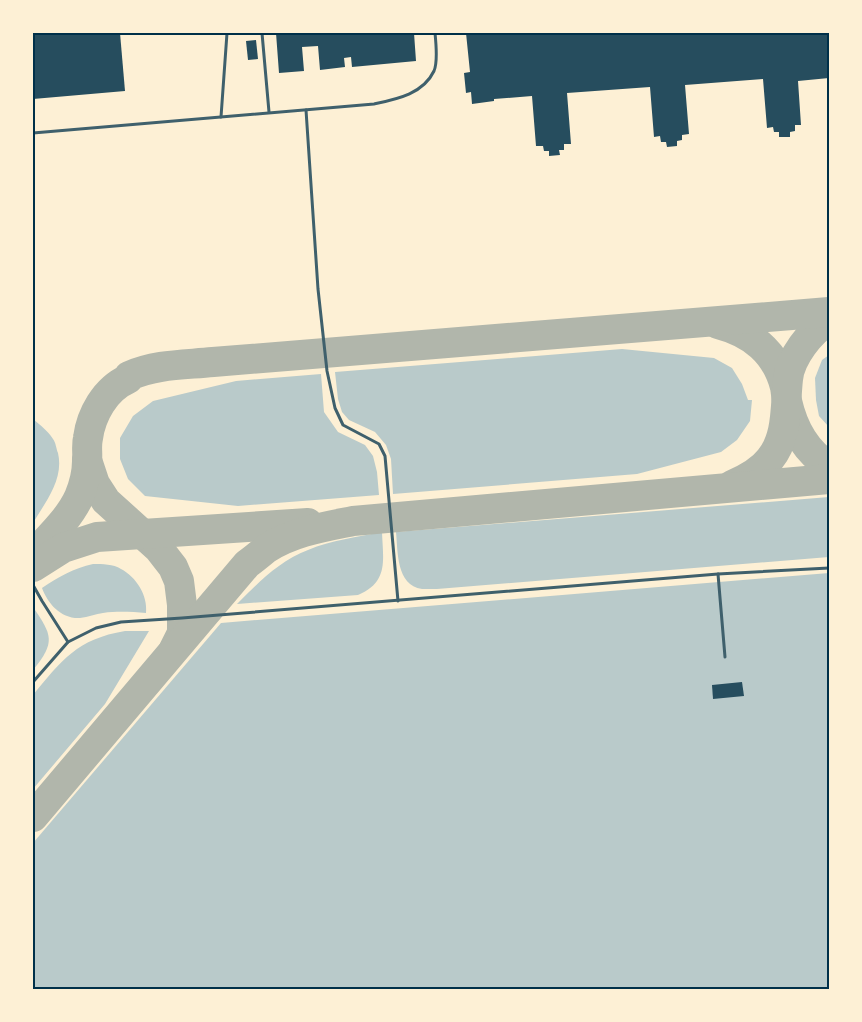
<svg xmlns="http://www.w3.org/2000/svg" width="862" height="1022" font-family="'Exo 2',sans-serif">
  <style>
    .green { fill: #b9caca }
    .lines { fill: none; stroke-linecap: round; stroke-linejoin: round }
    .taxiway { stroke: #b1b6ab; stroke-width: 30 }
    .building { fill: #264d5e }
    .service { stroke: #3f606c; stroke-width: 3 }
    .neatline { fill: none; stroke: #003049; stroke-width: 2 }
  </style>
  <rect width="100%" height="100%" fill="#fdf0d5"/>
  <!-- green -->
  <g class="green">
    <path d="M 622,349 L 714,358 L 732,368 L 742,384 L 748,400 L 752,400 L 750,421 L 737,440 L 721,452 L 637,474 L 393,494 L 391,459 L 386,445 L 375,432 L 349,420 L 342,412 L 338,399 L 335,372 Z"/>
    <path d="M 829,355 L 829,427 L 819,416 L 816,400 L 815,378 L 822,360 Z"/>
    <path d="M 321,374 L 324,412 L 338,432 L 365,445 L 373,456 L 377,472 L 379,495 L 238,506 L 145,496 L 128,479 L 120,459 L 120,438 L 133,416 L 153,401 L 236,381 Z"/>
    <path d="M 33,419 C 40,425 48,431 53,439 C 56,443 56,448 58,453 C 64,479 46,501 33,523 Z"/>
    <path d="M 829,497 L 829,557 L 437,589 C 432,589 427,589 422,589 C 396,585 398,552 396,532 Z"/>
    <path d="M 382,532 C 383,560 389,582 358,595 L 237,604 C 258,583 279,561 308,550 C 331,540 358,537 382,532 Z"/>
    <path d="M 93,564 C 103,564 113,564 121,569 C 136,577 148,595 146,613 C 132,612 118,611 103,613 C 96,614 88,617 80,618 C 61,619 48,604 42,588 C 58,577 74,568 93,564 Z"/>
    <path d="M 829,573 L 829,989 L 33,989 L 33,843 L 221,623 Z"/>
    <path d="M 33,607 C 52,635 56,642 33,670 Z"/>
    <path d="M 125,631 L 149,631 L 105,704 L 33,789 L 33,695 C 62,660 77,639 125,631 Z"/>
  </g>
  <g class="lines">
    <!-- taxiway -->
    <g class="taxiway">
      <path d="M 718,324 C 752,333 776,352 785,387 C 786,392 786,397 787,401 C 793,428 805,451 829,466"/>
      <path d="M 87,460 L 95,484 L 106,501 L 159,549 L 173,567 L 179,581 L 182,605 L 182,633 L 174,649"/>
      <path d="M 732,485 C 746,479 761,471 770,459 C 788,437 785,406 788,379 C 790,358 811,330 829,321"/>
      <path d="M 33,555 C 49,537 69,519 79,497 C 84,485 87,474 87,461 C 88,454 86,446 88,438 C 91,415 105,389 128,379 L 129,376 C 157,364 183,365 213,362 L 829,312"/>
      <path d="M 33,567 L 63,548 L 97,537 L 308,523"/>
      <path d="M 33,817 L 247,564 C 254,559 260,554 266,549 C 292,532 323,527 353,521 L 829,479"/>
    </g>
  </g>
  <!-- building -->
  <g class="building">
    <path d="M 33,33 L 120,33 L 125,91 L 33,99 Z"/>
    <path d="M 276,33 L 414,33 L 416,61 L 352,67 L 351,57 L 344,58 L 345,67 L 320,70 L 318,46 L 302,47 L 304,71 L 279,73 Z"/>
    <path d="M 466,33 L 829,33 L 829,78 L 798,81 L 801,125 L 795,125 L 795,131 L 790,132 L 790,137 L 779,137 L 779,132 L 774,132 L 773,127 L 767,128 L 763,79 L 685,85 L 689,134 L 682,135 L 682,140 L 677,141 L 677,146 L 667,147 L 666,142 L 661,142 L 660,136 L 654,137 L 650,87 L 567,93 L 571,144 L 564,144 L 564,150 L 559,150 L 560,155 L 549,156 L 549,151 L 544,151 L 543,146 L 536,146 L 532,96 L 494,99 L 494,101 L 472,104 L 471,92 L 466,93 L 464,73 L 470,72 Z"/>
    <path d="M 256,40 L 258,59 L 248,60 L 246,41 Z"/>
    <path d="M 742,682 L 744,696 L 713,699 L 712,685 Z"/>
  </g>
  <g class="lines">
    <!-- service -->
    <g class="service">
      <path d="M 262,33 L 269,112"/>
      <path d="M 306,110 L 318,289 L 327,371 L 335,408 L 343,425 L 379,444 L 385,456 L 398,601"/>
      <path d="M 221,117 L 227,33"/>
      <path d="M 33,133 L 374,104 C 397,99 423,94 434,71 C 438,62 436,43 435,33"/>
      <path d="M 718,574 L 725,657"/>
      <path d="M 33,585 L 42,601 L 68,642"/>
      <path d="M 33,682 L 68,642 L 96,628 L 121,622 L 182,618 L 718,574 L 829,568"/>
    </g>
  </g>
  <!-- border -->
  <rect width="862" height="1022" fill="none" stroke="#fdf0d5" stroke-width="69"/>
  <rect x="34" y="34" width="794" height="954" class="neatline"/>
</svg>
